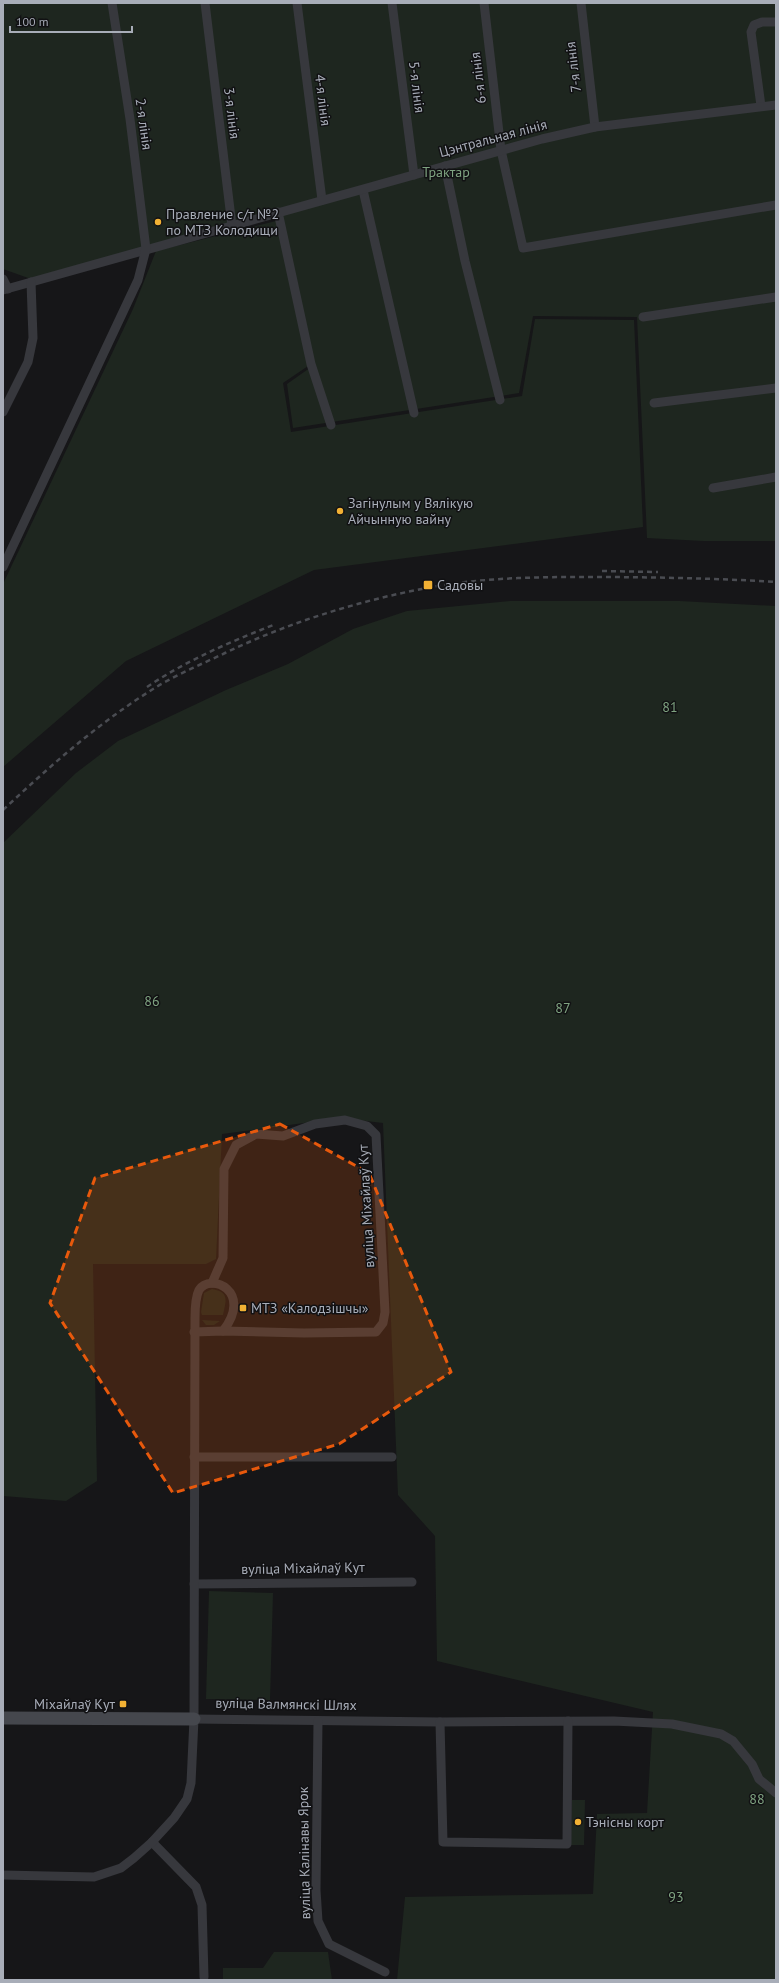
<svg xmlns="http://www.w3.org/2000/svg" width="779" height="1983" font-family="'PT Sans',sans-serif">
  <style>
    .green { fill: #1e261f }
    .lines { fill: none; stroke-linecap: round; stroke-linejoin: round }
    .street { stroke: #37383d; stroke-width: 9 }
    .secondary { stroke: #45474d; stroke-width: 13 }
    .rail { stroke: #4a4c52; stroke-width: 2.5; stroke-dasharray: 5 4; stroke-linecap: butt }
    .marked { fill: #e8590c; fill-opacity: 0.2; stroke: #e8590c; stroke-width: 3; stroke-dasharray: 8 5; stroke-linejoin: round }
    .poi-dot { fill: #f2b134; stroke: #111113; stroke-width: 1.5 }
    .labels { text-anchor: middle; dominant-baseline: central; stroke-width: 3; stroke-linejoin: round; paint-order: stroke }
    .street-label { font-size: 14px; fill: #a8adb8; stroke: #111113 }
    .park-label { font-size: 14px; fill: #7fa381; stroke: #111113 }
    .poi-label { font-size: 14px; fill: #a8adb8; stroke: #111113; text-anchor: start }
  </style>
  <rect width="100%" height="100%" fill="#161618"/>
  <!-- green -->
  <g class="green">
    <path d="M 3,3 L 776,3 L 776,541 L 704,541 L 647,538 L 637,317 L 533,316 L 519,393 L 293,428 L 287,384 L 314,365 L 280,208 L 31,279 L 3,269 Z"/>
    <path d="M 280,220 L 311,364 L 283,383 L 291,432 L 522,396 L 535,319 L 634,320 L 643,527 L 314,570 L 126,661 L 3,767 L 3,584 L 133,309 L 156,251 Z"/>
    <path d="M 510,601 L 679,601 L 776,606 L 776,1980 L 397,1980 L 405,1897 L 593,1894 L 597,1814 L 647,1813 L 653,1712 L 437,1661 L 435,1536 L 398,1495 L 383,1123 L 341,1118 L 222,1134 L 216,1259 L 206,1264 L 93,1264 L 97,1481 L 66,1501 L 3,1496 L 3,843 L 76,773 L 118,741 L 226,690 L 288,664 L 353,629 L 407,611 Z"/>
    <path d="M 212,1289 C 230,1292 226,1301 223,1315 L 202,1315 L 201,1312 L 204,1293 Z"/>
    <path d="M 202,1320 L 220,1321 L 214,1325 L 206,1325 Z"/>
    <path d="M 209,1591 L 273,1593 L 270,1700 L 206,1699 Z"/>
    <path d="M 572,1800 L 585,1800 L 584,1845 L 571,1845 Z"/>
    <path d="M 274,1952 L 328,1952 L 332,1980 L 223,1980 L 223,1968 L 263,1968 Z"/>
  </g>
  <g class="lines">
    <!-- street -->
    <g class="street">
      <path d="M 205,3 L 232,226"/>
      <path d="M 297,3 L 322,200"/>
      <path d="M 392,3 L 414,175"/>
      <path d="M 484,3 L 501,150 L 523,248 L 776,205"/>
      <path d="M 581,3 L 595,127"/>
      <path d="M 761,106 L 751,32 L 754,25 L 762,22 L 776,22"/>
      <path d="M 445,166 L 465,261 L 500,400"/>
      <path d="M 363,190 L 414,413"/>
      <path d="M 278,212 L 311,364 L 331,425"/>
      <path d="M 3,279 L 8,289"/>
      <path d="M 3,290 L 542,139 L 595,127 L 776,105"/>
      <path d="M 643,317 L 776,297"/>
      <path d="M 654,403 L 776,388"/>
      <path d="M 3,412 L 28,362 L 33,338 L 31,282"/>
      <path d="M 713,488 L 776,477"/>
      <path d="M 3,567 L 138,280 L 146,249 L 130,119 L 112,3"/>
      <path d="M 194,1332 L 223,1331 L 304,1333 L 376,1332 L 383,1323 L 385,1312 L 376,1135 L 367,1126 L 345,1120 L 315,1124 L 283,1136 L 256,1134 L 236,1145 L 224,1169 L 223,1258 L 212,1283"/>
      <path d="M 194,1457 L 392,1457"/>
      <path d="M 194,1584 L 412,1582"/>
      <path d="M 194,1719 L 440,1722 L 614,1721 L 672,1724 L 721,1734 L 733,1741 L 752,1764 L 759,1779 L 776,1793"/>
      <path d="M 318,1721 L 316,1890 L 318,1921 L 329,1944 L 385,1972"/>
      <path d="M 440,1722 L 443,1842 L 567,1844 L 568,1721"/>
      <path d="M 152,1842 L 196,1887 L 202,1905 L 204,1977"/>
      <path d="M 3,1875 L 94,1877 L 121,1868 L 134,1858 L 152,1842 L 174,1818 L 187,1799 L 191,1783 L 194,1719 L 195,1318 C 195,1310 195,1298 199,1290 C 210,1272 254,1291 223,1331"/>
    </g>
    <!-- secondary -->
    <path class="secondary" d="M 3,1718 L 194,1719"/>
    <!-- rail -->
    <g class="rail">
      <path d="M 602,571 L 658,572"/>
      <path d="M 147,687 C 187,660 232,641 276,624"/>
      <path d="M 3,810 C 49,767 96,725 150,691 C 173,676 200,665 225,653 C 290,622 361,600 432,587 C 481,578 533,577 583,577 C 647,577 712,578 776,582"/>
    </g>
  </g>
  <!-- marked area -->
  <path class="marked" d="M 280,1124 L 369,1173 L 451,1372 L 339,1444 L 173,1493 L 50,1303 L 95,1178 Z"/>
  <!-- markers -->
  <g class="poi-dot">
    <circle cx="158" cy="222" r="4"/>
    <circle cx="340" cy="511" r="4"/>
    <rect x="423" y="580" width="10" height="10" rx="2"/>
    <rect x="239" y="1304" width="8" height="8" rx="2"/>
    <rect x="119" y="1700" width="8" height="8" rx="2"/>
    <circle cx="578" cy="1822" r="4"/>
  </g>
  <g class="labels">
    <!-- street labels -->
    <g class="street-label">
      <text transform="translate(573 67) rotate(-97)">7-я лінія</text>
      <text transform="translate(478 78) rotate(-97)">6-я лінія</text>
      <text transform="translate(417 87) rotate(83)">5-я лінія</text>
      <text transform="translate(323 100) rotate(83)">4-я лінія</text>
      <text transform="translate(232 113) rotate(83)">3-я лінія</text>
      <text transform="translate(144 124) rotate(82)">2-я лінія</text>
      <text transform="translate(493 138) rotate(-15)">Цэнтральная лінія</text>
      <text transform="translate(366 1206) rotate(-93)">вуліца Міхайлаў Кут</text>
      <text transform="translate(303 1568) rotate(-1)">вуліца Міхайлаў Кут</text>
      <text transform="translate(286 1704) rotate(1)">вуліца Валмянскі Шлях</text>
      <text transform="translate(304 1853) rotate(-91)">вуліца Калінавы Ярок</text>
    </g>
    <!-- park labels -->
    <g class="park-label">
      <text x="446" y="172">Трактар</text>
      <text x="670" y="707">81</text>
      <text x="152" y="1001">86</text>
      <text x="563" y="1008">87</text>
      <text x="757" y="1799">88</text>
      <text x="676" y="1897">93</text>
    </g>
    <!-- poi labels -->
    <g class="poi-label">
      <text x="166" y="214">Правление с/т №2<tspan x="166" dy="16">по МТЗ Колодищи</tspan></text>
      <text x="348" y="503">Загінулым у Вялікую<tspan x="348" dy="16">Айчынную вайну</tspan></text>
      <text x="437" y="585">Садовы</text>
      <text x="251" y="1308">МТЗ «Калодзішчы»</text>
      <text x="115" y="1704" text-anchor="end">Міхайлаў Кут</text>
      <text x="586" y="1822">Тэнісны корт</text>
    </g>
  </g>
  <!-- border -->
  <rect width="779" height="1983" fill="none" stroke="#a8adb8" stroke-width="8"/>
  <!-- scale -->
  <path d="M10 26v6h122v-6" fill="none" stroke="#a8adb8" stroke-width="2"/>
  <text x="16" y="26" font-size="12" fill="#a8adb8" stroke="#111113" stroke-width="3" paint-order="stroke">100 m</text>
</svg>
